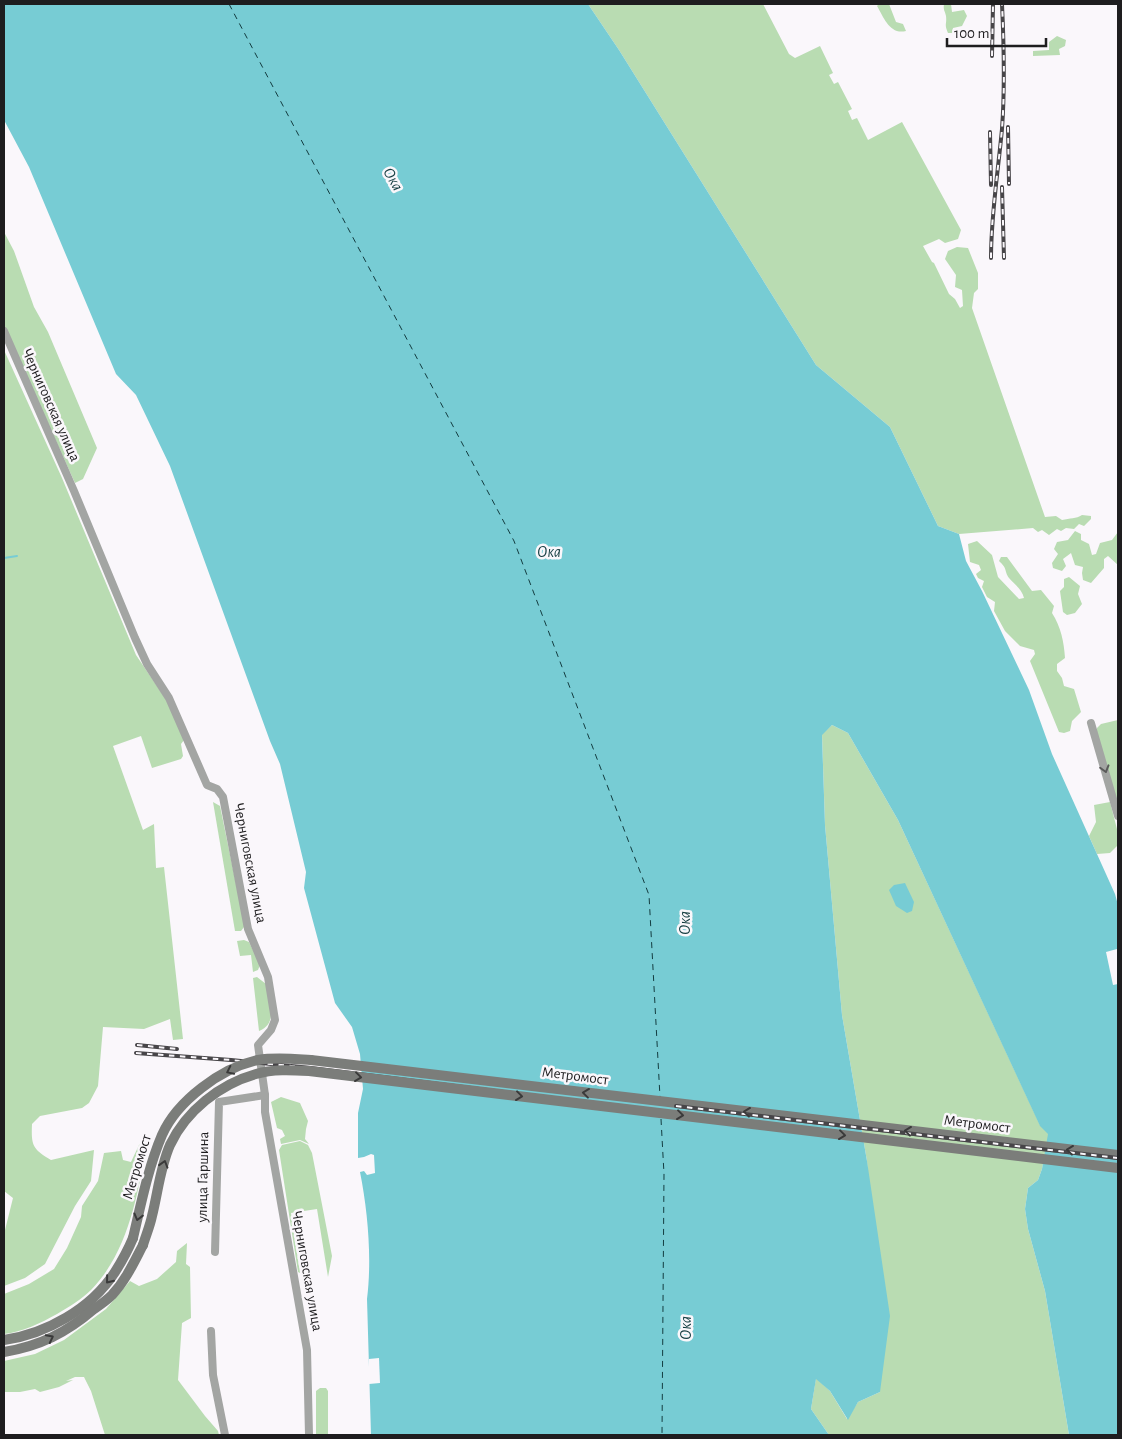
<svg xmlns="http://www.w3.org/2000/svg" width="1122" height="1439" font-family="'Alegreya Sans',sans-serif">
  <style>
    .green { fill: #b9dcb2 }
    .water { fill: #77ccd4 }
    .pier { fill: #faf7fb }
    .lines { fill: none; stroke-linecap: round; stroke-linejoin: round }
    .stream { stroke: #77ccd4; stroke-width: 2 }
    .ferry { stroke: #133c40; stroke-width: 1; stroke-dasharray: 6 5; stroke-linecap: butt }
    .street { stroke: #a3a5a3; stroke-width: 8 }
    .secondary { stroke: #7b7d7a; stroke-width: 10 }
    .rail-casing { stroke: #474548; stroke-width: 4 }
    .rail { stroke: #faf7fb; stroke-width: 2; stroke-dasharray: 5.5; stroke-linecap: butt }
    .secondary-bridge { stroke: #7b7d7a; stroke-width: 10 }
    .oneway { stroke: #5a5a5a }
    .oneway2 { stroke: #3a3a3a }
    .labels { text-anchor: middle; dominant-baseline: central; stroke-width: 5; stroke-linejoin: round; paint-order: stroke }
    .street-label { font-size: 15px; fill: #1e1d1f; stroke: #faf7fb }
    .water-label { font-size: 16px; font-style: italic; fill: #133c40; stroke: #faf7fb }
  </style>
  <rect width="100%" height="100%" fill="#faf7fb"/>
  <!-- green -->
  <g class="green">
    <path d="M 588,4 L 763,4 L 789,54 L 795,58 L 820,46 L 833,73 L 829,75 L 834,84 L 838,82 L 852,109 L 848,111 L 852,120 L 857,118 L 868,140 L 902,122 L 961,230 L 958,239 L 945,243 L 939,239 L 923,246 L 932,262 L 934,263 L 949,294 L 955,299 L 960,308 L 963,306 L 962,290 L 955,287 L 956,275 L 945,259 L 948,251 L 957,247 L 968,248 L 978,273 L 978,289 L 974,293 L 972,308 L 1045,517 L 1056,516 L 1062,520 C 1070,518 1076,519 1082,515 L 1091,516 L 1091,519 L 1084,526 L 1079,524 L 1074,529 L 1066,528 L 1061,531 L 1057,529 L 1049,535 L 1042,530 L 1038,532 L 1033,528 L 959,534 L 938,526 L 890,427 L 816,365 L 619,50 Z"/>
    <path d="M 879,4 L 889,4 L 896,22 L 903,24 L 906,31 C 890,35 884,18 877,6 Z"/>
    <path d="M 944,4 L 951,4 L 952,12 L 964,10 L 967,16 L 962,26 L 953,28 L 952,33 L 948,33 C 944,23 947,25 946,16 C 945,11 943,10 944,4 Z"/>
    <path d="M 1057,36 L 1066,40 L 1065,46 L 1059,49 L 1060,55 L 1033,56 L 1033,51 L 1049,50 L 1049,42 Z"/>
    <path d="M 4,232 L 14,251 L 34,307 L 48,332 L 97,448 L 83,479 L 75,483 L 4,326 Z"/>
    <path d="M 4,350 L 62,478 L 136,655 L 173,710 L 184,740 L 181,744 L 183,756 L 181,759 L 152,768 L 141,736 L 113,746 L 143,830 L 154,824 L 156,868 L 164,867 L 183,1039 L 173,1040 L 170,1019 L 144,1029 L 103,1027 L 98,1086 L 89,1103 L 82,1108 L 40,1116 L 32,1124 C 31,1146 33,1149 51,1160 L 94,1150 L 91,1181 L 75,1206 L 45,1264 L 25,1278 L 4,1286 L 4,1234 L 13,1198 L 4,1191 Z"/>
    <path d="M 1075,531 L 1081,534 L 1081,540 L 1089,544 L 1092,555 L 1096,554 L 1100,543 L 1112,540 L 1118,532 L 1118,565 L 1108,556 L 1104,559 L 1104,568 L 1091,583 L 1083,580 L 1082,573 L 1083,567 L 1075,565 L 1071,553 L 1063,559 L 1066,566 L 1062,571 L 1053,568 L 1052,563 L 1058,554 L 1054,549 L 1057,542 L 1068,540 Z"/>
    <path d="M 977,541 L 992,555 L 998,577 L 1019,599 L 1024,598 C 1022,589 1015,585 1009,578 C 1004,571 1008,569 999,561 L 1001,557 L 1007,557 L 1032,591 L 1041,590 L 1054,606 L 1052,613 C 1061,627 1064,642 1065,658 L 1057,664 L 1057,671 L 1062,678 L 1064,686 L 1074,689 L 1081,712 L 1072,721 L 1070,731 L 1064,733 L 1059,732 L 1030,661 L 1035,654 L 1034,650 L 1020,646 L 1005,631 L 994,611 L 995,602 L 987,597 L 982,587 L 984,581 L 978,578 L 976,574 L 981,570 L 979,565 L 970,562 L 968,544 Z"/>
    <path d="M 1069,577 L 1080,586 L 1078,594 L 1082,604 L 1075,613 L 1067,615 L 1063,612 L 1060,591 L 1064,587 L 1064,579 Z"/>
    <path d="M 1118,720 L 1118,806 L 1097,732 L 1097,728 L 1101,724 Z"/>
    <path d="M 832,725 L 848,733 L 898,820 L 1040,1125 L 1049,1134 L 1042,1169 L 1038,1180 L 1028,1188 L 1025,1209 L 1028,1229 L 1045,1291 L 1069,1435 L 829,1435 L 811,1409 L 816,1378 L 830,1391 L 847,1419 L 858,1402 L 880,1392 L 867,1161 L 842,1015 L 825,825 L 822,734 Z"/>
    <path d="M 213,802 L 220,806 L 244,923 L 244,927 L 241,931 L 235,931 Z"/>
    <path d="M 1110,802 L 1118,833 L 1118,845 L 1110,853 L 1097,854 L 1089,836 L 1096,822 L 1094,805 Z"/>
    <path d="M 244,940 L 249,942 L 260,965 L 258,970 L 253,972 L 251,955 L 240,956 L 237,941 Z"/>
    <path d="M 257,977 L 266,984 C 269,1002 279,1023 259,1031 L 253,978 Z"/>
    <path d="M 281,1097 L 300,1103 L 308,1121 L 306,1129 L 305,1139 L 309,1144 L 300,1140 L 281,1144 L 280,1139 L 285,1136 L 282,1130 L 277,1128 L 271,1102 Z"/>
    <path d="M 300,1141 L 308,1145 L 312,1153 L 332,1256 L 328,1277 L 317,1209 L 291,1213 L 300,1273 L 298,1272 L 279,1150 L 282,1145 Z"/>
    <path d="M 147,1142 C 138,1193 129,1251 91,1290 C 82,1299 69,1307 57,1314 C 41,1323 22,1332 4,1334 L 4,1294 L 29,1284 L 54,1269 L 67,1248 L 81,1217 L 82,1206 L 98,1181 L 104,1153 L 121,1151 L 123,1160 L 131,1162 L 139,1145 Z"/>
    <path d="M 187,1243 L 186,1264 L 190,1267 L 191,1318 L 182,1323 L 178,1380 L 205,1416 L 218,1431 L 219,1435 L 105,1435 L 91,1391 L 84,1377 L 75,1377 L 66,1381 L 73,1380 L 59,1387 L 40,1392 L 35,1389 L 20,1392 L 4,1392 L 4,1361 L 35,1354 L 64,1340 L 106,1309 L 130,1281 L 139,1286 L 157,1279 L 176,1262 L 177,1251 Z"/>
    <path d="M 320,1388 L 326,1388 L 328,1391 L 328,1435 L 316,1435 L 316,1391 Z"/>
  </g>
  <!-- water -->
  <g class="water">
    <path d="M 4,4 L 588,4 L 619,50 L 816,365 L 890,427 L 938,526 L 959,534 L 966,561 L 982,591 L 1029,690 L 1052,754 L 1115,894 L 1118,905 L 1118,1435 L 1069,1435 L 1045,1291 L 1028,1229 L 1025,1209 L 1028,1188 L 1038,1180 L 1042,1169 L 1048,1134 L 1040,1126 L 898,820 L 848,733 L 832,725 L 822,735 L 825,825 L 842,1015 L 867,1161 L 890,1316 L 880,1392 L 858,1402 L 848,1420 L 830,1391 L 816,1379 L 811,1409 L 829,1435 L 371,1435 L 367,1299 C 372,1259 368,1212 360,1172 L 364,1171 L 367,1175 L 375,1173 L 374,1155 L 371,1154 L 364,1157 L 358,1158 L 358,1113 L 363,1089 L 360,1054 L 352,1027 L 335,1003 L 304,888 L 306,872 L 280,764 L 270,741 L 170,466 L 136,395 L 116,374 L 29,167 L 4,120 Z"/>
    <path d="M 905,883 L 914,902 L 912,911 L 907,913 L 896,906 L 889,890 L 894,885 Z"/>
  </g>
  <!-- pier -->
  <g class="pier">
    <path d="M 1117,949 L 1118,984 L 1113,985 L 1106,952 Z"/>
    <path d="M 379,1358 L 380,1383 L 369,1384 L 369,1359 Z"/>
  </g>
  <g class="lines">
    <!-- stream -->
    <path class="stream" d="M 4,558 L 17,556"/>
    <!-- ferry -->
    <g class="ferry">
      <path d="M 229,4 L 514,541 L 649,895 L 660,1097"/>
      <path d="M 661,1119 L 664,1174 L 662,1435"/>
    </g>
    <!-- street -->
    <g class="street">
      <path d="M 4,331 L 74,491 L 135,638 L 147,664 L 169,698 L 207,785 L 217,789 L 223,797 L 248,929 L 268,977 L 275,1020 L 271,1030 L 258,1045 L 265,1095 L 265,1112 L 307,1350 L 309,1435"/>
      <path d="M 1091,723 L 1118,816"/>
      <path d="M 215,1252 L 219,1102 L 265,1095"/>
      <path d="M 211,1331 L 213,1375 L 225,1435"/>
    </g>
    <!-- secondary -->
    <g class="secondary">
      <path d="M 311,1060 L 1118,1155"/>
      <path d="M 4,1340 C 46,1334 91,1309 115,1272 C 122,1261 128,1250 133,1238"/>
      <path d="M 4,1352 C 40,1346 66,1333 94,1309 C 100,1305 107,1300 112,1295 C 126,1280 134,1262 143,1245"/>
    </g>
    <!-- rail casing -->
    <g class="rail-casing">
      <g id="rail">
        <path d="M 992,56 L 993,4"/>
        <path d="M 1008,127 L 1009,184"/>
        <path d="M 990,132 L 991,185"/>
        <path d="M 1002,187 L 1004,258"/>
        <path d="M 991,258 C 991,215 998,172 1002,129 C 1005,88 1004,46 1002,4"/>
        <path d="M 137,1045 L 177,1049"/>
        <path d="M 136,1053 L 231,1060 L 311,1068 L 971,1150 L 1118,1166"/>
        <path d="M 676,1106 L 1118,1158"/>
      </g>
    </g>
    <!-- rail -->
    <use href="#rail" class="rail"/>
    <!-- secondary-bridge -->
    <g class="secondary-bridge">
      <path d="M 133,1238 C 141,1204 148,1168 162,1135 C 177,1101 221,1068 258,1060 C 276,1057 294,1059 311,1060"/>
      <path d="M 143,1245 C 146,1235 150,1226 152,1216 C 158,1192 160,1168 170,1145 C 186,1111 220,1084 256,1074 C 273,1069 291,1070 309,1071 L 1118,1168"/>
    </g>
  </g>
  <!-- one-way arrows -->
  <defs><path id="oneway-chevron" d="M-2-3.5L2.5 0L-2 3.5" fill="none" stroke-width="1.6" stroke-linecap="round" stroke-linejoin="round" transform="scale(1.25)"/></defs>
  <use class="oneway" href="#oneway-chevron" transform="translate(1105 769) rotate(74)"/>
  <g class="oneway2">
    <use href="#oneway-chevron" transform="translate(230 1071) rotate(154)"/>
    <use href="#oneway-chevron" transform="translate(358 1077) rotate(7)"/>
    <use href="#oneway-chevron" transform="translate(586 1093) rotate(-173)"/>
    <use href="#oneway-chevron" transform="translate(519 1096) rotate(7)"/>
    <use href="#oneway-chevron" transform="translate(747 1112) rotate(-173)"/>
    <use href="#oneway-chevron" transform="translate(680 1115) rotate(7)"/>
    <use href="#oneway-chevron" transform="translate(908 1131) rotate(-173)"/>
    <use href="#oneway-chevron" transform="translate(842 1135) rotate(7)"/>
    <use href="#oneway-chevron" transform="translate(1070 1150) rotate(-173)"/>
    <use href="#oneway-chevron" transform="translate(164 1164) rotate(-73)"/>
    <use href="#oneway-chevron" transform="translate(138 1217) rotate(104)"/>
    <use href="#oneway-chevron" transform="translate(109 1280) rotate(129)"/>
    <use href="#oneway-chevron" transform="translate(50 1338) rotate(-27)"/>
  </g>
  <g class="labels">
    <!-- street labels -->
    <g class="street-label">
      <text transform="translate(51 405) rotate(66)">Черниговская улица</text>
      <text transform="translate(250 863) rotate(79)">Черниговская улица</text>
      <text transform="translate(575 1076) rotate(7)">Метромост</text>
      <text transform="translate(977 1124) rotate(7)">Метромост</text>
      <text transform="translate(137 1167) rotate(-73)">Метромост</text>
      <text transform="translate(203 1177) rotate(-89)">улица Гаршина</text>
      <text transform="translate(307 1271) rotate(80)">Черниговская улица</text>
    </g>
    <!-- water labels -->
    <g class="water-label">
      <text transform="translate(393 179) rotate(60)">Ока</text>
      <text x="549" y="552">Ока</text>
      <text transform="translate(685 923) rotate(-90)">Ока</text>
      <text transform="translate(686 1328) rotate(-90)">Ока</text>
    </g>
  </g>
  <!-- border -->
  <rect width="1122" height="1439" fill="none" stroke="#1e1d1f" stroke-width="10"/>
  <!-- scale -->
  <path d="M947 38v8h99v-8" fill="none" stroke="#1e1d1f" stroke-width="2.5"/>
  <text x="954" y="38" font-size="15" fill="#1e1d1f" stroke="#faf7fb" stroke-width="4" paint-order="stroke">100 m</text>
</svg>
